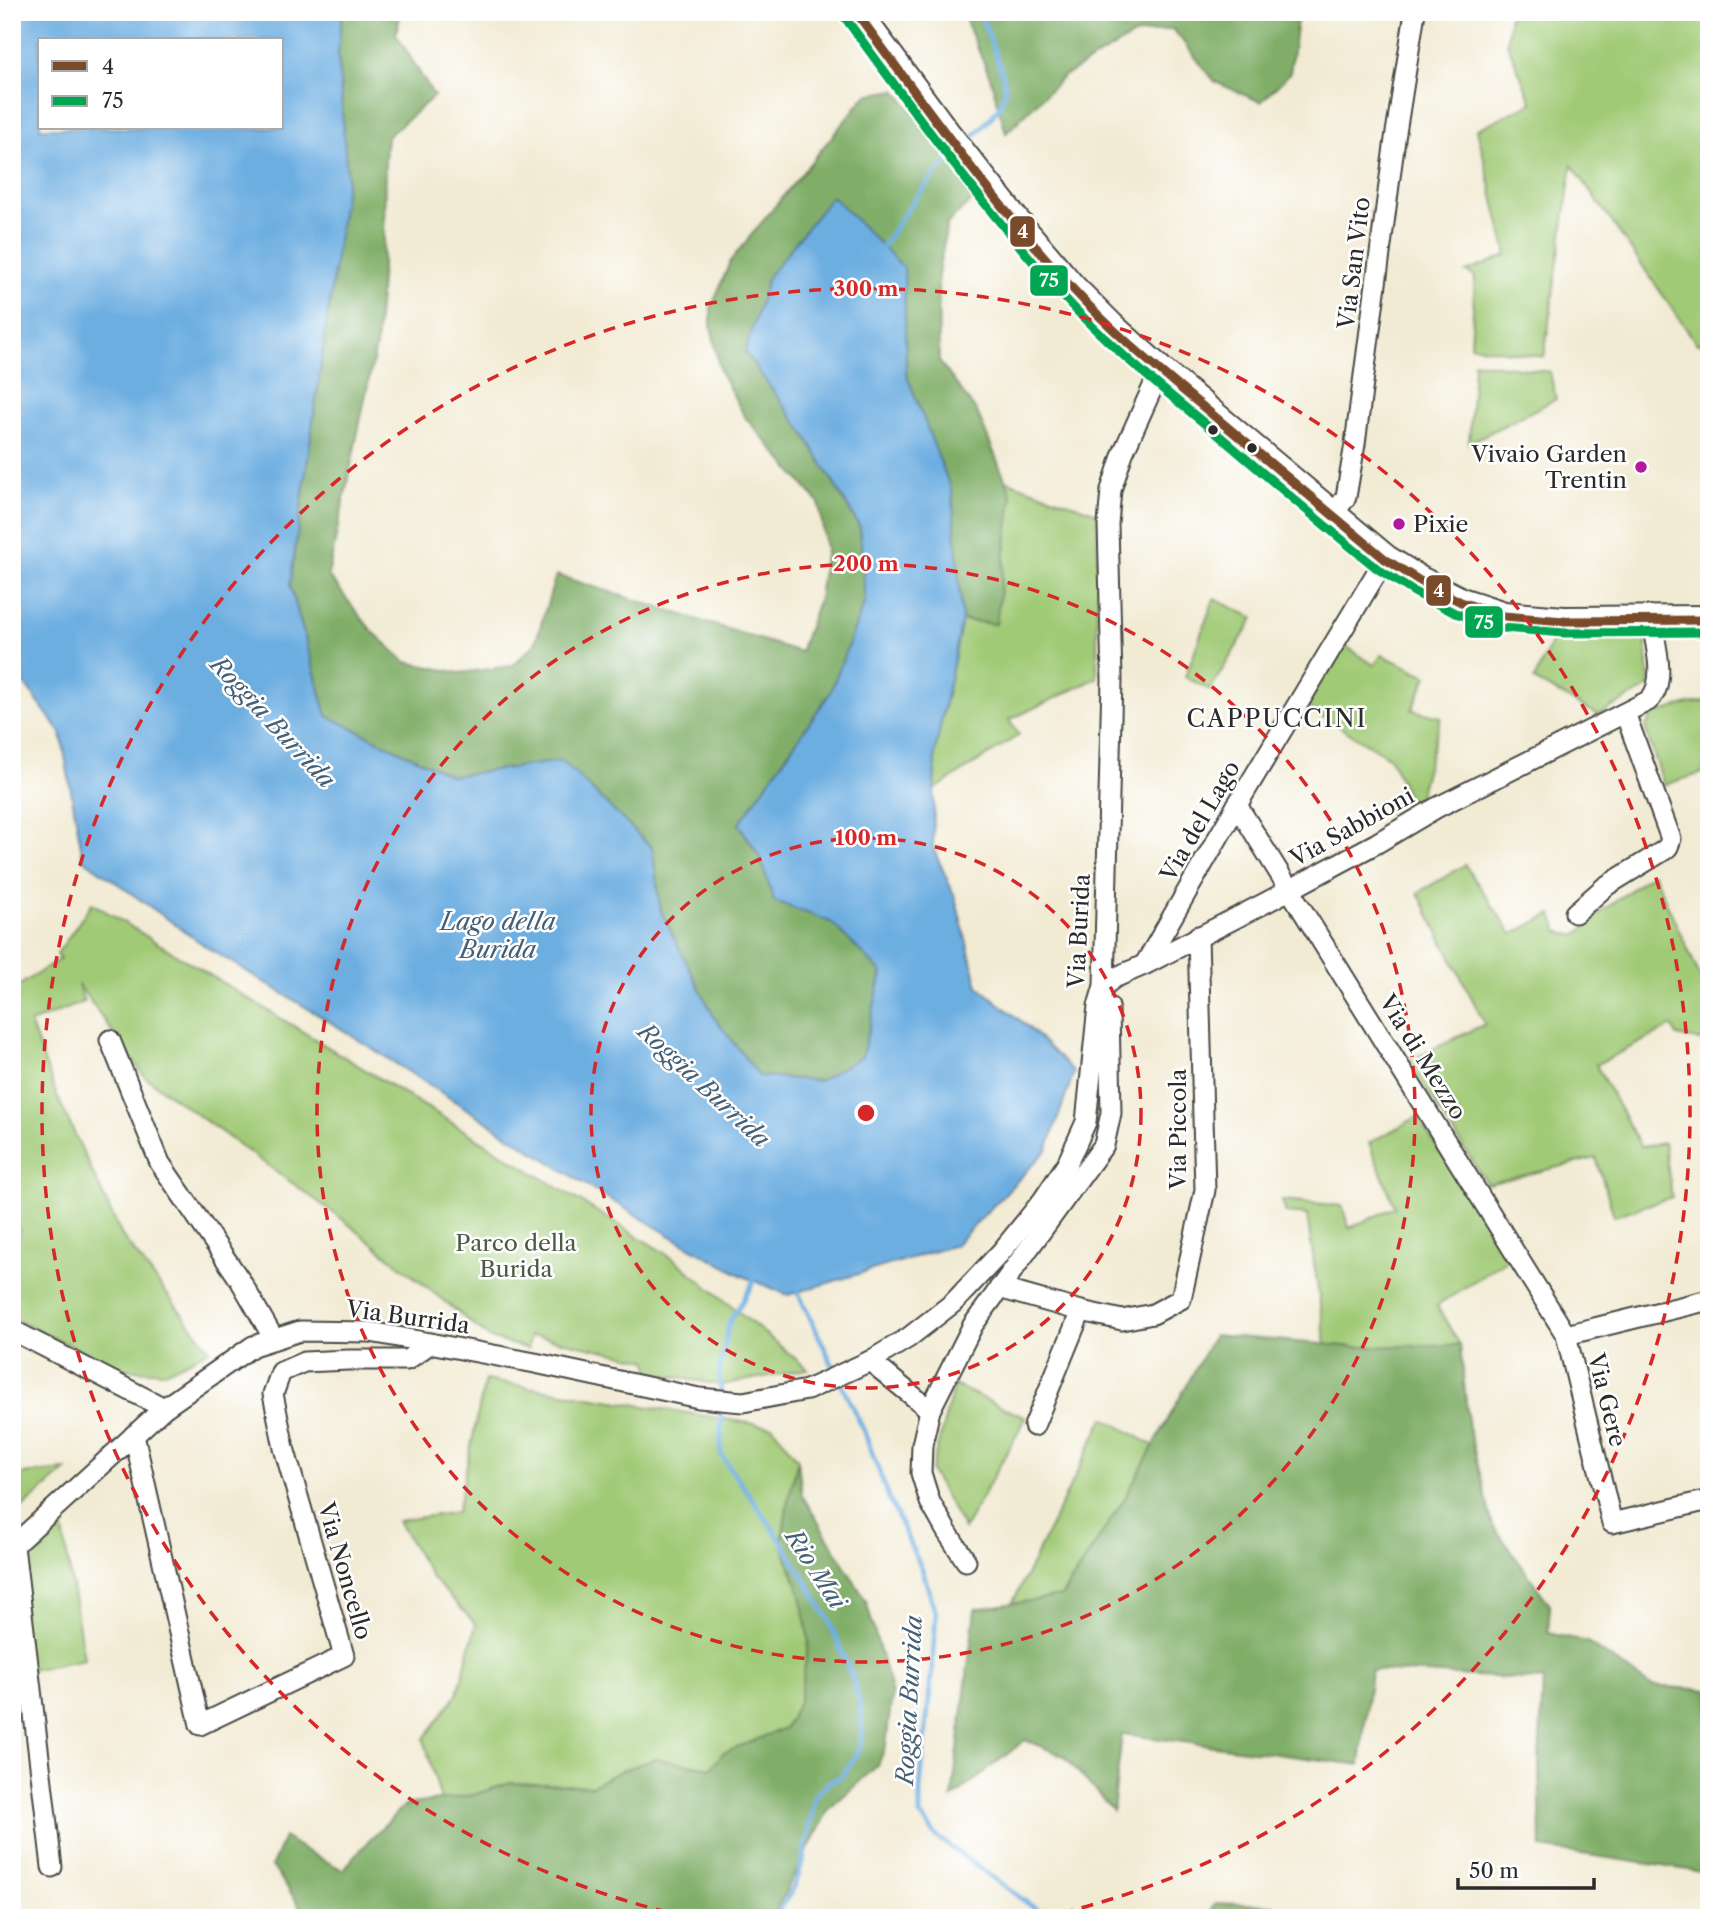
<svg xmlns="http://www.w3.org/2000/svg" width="1721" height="1930" font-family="'Libre Caslon Text',serif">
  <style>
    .green { fill: #a0ca76; stroke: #667a50; stroke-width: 2 }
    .forest { fill: #80ae67; stroke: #566c49; stroke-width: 2 }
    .water { fill: #6daee1; stroke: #4c6c86; stroke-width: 2; fill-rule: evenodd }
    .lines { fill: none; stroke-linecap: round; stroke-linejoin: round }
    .stream { stroke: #6daee1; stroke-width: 5 }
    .street-casing { stroke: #494844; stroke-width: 23 }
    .secondary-casing { stroke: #494844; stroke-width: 32 }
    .street { stroke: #fff; stroke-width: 19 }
    .secondary { stroke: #fff; stroke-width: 28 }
    .bus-1-casing { stroke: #fff; stroke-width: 14 }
    .bus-2-casing { stroke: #fff; stroke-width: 14 }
    .bus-1 { stroke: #7a4b2a; stroke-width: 9 }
    .bus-2 { stroke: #00a651; stroke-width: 9 }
    .ring { fill: none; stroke: #d62828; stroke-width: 3.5; stroke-dasharray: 12 9 }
    .bus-dot { fill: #2b2b2b; stroke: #fff; stroke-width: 2.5 }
    .poi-dot { fill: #b5179e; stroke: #fff; stroke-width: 2.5 }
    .labels { text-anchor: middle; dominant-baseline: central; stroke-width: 5; stroke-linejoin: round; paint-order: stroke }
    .street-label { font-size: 23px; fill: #2b2b2b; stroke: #fff }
    .poi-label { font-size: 23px; fill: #2b2b2b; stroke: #fff; text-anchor: end }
    .park-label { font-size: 23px; fill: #4e5b42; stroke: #fff }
    .neighbourhood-label { font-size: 24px; letter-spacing: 2px; fill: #2b2b2b; stroke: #fff }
    .water-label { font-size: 24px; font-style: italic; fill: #455f74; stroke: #fff }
    .centre { fill: #d62828; stroke: #fff; stroke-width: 3.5 }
    .ring-label { font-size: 21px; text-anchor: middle; font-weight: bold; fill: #d62828; stroke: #fff; stroke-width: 5; stroke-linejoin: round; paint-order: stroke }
    .line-badge { stroke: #fff; stroke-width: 2.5 }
    .badge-label { font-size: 19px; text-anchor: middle; font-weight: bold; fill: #fff }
  </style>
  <rect width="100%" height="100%" fill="#fff"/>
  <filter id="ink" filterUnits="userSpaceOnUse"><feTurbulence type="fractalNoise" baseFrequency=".0143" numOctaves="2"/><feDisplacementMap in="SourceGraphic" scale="14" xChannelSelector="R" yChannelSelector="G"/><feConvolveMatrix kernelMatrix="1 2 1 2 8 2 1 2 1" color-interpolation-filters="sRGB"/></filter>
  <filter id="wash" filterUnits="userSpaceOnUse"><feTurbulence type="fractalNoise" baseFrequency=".00686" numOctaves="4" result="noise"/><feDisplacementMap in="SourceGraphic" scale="28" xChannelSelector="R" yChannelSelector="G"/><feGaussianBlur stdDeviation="1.57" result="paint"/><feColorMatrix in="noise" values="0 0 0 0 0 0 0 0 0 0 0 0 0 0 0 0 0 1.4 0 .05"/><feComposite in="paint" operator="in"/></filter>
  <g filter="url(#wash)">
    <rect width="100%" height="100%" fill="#f2ebd4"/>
    <!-- green -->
    <g class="green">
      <path d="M 1510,12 L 1709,12 L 1709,341 L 1697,344 L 1572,165 L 1544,357 L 1471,346 L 1475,276 L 1466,272 L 1507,255 L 1477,129 L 1532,103 L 1507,43 Z"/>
      <path d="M 1474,362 L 1550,372 L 1556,399 L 1469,443 Z"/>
      <path d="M 1005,480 L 1097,513 L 1097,678 L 1009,720 L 1019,735 L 934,790 L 935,752 L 962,620 L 996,624 L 1012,496 Z"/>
      <path d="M 1214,599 L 1254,618 L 1210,690 L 1185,677 Z"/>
      <path d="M 1645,634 L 1650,686 L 1598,715 L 1534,680 L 1554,636 Z"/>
      <path d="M 1341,643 L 1374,665 L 1382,655 L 1427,676 L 1412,710 L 1441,717 L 1415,811 L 1390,758 L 1305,706 Z"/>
      <path d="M 1709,701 L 1709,771 L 1664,785 L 1645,728 L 1653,714 L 1689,704 Z"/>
      <path d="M 1465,865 L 1512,934 L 1552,914 L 1558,931 L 1576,936 L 1600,913 L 1653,873 L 1709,996 L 1709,1042 L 1677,1036 L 1672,1026 L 1596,1065 L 1641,1147 L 1664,1143 L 1672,1197 L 1614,1216 L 1596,1158 L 1487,1184 L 1408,1061 L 1485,1024 L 1418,893 Z"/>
      <path d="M 92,903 L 673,1258 L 808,1369 L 721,1385 L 652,1373 L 647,1360 L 538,1336 L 530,1336 L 528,1349 L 490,1338 L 342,1219 L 145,1077 L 78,984 L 84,1002 L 30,1023 L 57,1096 L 122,1236 L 210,1350 L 165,1372 L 120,1369 L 12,1318 L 12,1262 L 20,1231 L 12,1210 L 12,990 L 60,959 L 57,954 Z"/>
      <path d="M 1417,1117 L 1511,1257 L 1437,1306 L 1460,1345 L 1356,1347 L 1326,1345 L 1307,1215 L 1286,1213 L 1282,1200 L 1342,1206 L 1349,1228 L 1395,1207 L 1369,1143 Z"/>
      <path d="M 485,1380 L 773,1427 L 798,1460 L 787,1505 L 782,1544 L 801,1595 L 809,1642 L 799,1702 L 785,1728 L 724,1753 L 711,1768 L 655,1759 L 620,1771 L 592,1786 L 510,1783 L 473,1795 L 441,1800 L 424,1739 L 458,1693 L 476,1624 L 432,1578 L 398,1521 L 457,1512 Z"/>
      <path d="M 954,1385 L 1026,1418 L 964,1529 L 931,1471 Z"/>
      <path d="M 1104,1418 L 1154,1446 L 1125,1498 L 1061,1596 L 1012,1604 Z"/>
      <path d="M 66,1470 L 12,1517 L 12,1475 Z"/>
      <path d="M 61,1518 L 84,1659 L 21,1672 L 23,1713 L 12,1713 L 12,1560 Z"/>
    </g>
    <!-- forest -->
    <g class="forest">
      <path d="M 342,12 L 401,12 L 396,34 L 434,96 L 387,137 L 385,160 L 384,238 L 376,346 L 328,575 L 372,631 L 406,662 L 460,673 L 512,666 L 535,644 L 556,575 L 800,652 L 819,598 L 826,549 L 819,503 L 745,417 L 720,371 L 711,325 L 711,308 L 731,260 L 866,95 L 896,90 L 977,196 L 947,224 L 938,275 L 939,361 L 977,412 L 1012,496 L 996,624 L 962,620 L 952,492 L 906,373 L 904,268 L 745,352 L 806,436 L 860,528 L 865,601 L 830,693 L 739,824 L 760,857 L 774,901 L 831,922 L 882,972 L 862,1056 L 820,1081 L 759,1076 L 714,1017 L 661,912 L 652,848 L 562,761 L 452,776 L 327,716 L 290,585 L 347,178 L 338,54 Z"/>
      <path d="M 962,12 L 1298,12 L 1290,73 L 1261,102 L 1215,82 L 1173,29 L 1134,35 L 1063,77 L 1006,133 L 990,77 Z"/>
      <path d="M 1214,1335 L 1356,1347 L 1460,1345 L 1469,1430 L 1493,1526 L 1550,1605 L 1548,1633 L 1587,1642 L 1651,1686 L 1709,1690 L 1709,1873 L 1541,1848 L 1539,1762 L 1543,1680 L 1371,1670 L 1360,1765 L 1122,1734 L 1113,1811 L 1064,1756 L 1025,1740 L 952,1798 L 975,1609 L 1062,1596 L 1125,1498 Z"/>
      <path d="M 798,1460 L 802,1495 L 866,1601 L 892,1694 L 886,1745 L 878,1765 L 829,1809 L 772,1918 L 303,1918 L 298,1903 L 272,1866 L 284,1837 L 306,1851 L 343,1870 L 369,1840 L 405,1805 L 473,1795 L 510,1783 L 592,1786 L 620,1771 L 655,1759 L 711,1768 L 723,1753 L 785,1728 L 799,1702 L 809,1642 L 801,1595 L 782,1544 L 787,1505 Z"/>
      <path d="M 1215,1903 L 1271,1905 L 1310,1918 L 1209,1918 Z"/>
    </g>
    <!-- water -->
    <path class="water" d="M 12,12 L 256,12 L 258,14 L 261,12 L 342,12 L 338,54 L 347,178 L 290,585 L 327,716 L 452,776 L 562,761 L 652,848 L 661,912 L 714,1017 L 759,1076 L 819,1081 L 862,1056 L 882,973 L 831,922 L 774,901 L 760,857 L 739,824 L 830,693 L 865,601 L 860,527 L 806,436 L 745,352 L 768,277 L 832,196 L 904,268 L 906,373 L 952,492 L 962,620 L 935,752 L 933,848 L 955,897 L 978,986 L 1028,1027 L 1074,1072 L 1047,1150 L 955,1245 L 788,1295 L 741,1275 L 676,1239 L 591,1188 L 343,1030 L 208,948 L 83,859 L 61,733 L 12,667 L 12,343 L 15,326 L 12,320 ZM 40,40 L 282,40 L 282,128 L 40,128 Z"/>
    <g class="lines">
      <!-- stream -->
      <g class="stream">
        <path d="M 965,144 C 979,130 1001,112 1005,91 C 1007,80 985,26 979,12"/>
        <path d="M 880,250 C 902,216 924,184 953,156"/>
        <path d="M 795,1286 L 836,1372"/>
        <path d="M 840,1381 L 863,1429 L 889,1498 L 923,1572 L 936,1614 L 933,1658 L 920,1789 L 920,1815 L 937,1837 L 1048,1918"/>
        <path d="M 721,1395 L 719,1372 L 729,1323 L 751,1287 L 755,1277"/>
        <path d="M 721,1405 L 721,1455 L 781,1540 L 829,1620 L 853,1680 L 860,1705 L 862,1730 L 859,1750 L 848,1768 L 840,1777 L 827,1783 L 815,1797 L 803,1860 L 795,1885 L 775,1918"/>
      </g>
    </g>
  </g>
  <g filter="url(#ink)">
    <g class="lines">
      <!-- street casing -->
      <g class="street-casing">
        <g id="street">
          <path d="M 1333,515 L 1346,497 L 1355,444 L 1395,139 L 1415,12"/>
          <path d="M 1237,805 L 1566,1335"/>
          <path d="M 1575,913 L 1606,886 L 1663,851 L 1668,847 L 1671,839 L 1625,713"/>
          <path d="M 1145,964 L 1237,805 L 1385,559"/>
          <path d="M 1104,986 L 1114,978 L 1144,965 L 1265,903 L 1377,843 L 1436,808 L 1648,701 C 1668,684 1655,642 1651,619"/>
          <path d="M 110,1040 L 160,1163 L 240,1280 L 274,1339"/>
          <path d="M 999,1288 L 1081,1311 L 1122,1320 L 1153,1314 L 1181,1299 L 1205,1190 L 1198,936"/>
          <path d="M 1709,1300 L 1566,1335 L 1612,1523 L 1709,1500"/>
          <path d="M 12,1330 L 164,1408"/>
          <path d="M 870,1361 L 930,1410"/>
          <path d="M 1034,1426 L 1081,1311"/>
          <path d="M 134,1435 L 200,1725 L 344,1656 L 284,1448 L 273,1394 L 281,1372 L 304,1362 L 348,1360 L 407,1360 L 431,1343"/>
          <path d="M 14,1546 L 52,1867"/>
          <path d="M 12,1547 L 164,1408 L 253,1346 L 300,1331 L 370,1332 L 387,1335 L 535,1363 L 699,1398 L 743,1402 L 807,1390 L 870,1361 L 908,1338 L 953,1303 L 1002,1251 L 1043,1200 L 1067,1164 L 1086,1122 L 1098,1006 L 1104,986 L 1112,680 L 1108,524 L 1111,490 L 1123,453 L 1160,371"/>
          <path d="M 966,1561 L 947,1532 L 930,1502 L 921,1473 L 922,1445 L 930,1410 L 973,1325 L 1104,1145 L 1111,1113 L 1109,1007"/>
        </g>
      </g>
      <!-- secondary casing -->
      <g class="secondary-casing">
        <path id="secondary" d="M 856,12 L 947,135 L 1016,222 L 1072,288 L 1111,327 L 1160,371 L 1385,559 L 1420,581 L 1461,602 L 1504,616 L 1564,621 L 1709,620"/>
      </g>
      <!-- street -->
      <use href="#street" class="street"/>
      <!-- secondary -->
      <use href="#secondary" class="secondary"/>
      <!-- bus-1 casing -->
      <g class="bus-1-casing">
        <path id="bus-1" d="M 856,12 C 925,106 993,202 1072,288 C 1115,335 1165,375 1214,416 C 1271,464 1328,511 1385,559 L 1420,581 L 1461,602 L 1504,616 L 1564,621 L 1709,620"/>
      </g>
      <!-- bus-2 casing -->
      <g class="bus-2-casing">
        <path id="bus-2" d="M 846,19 C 915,113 984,208 1062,295 C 1108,346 1163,389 1216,433 C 1270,479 1323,525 1378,569 L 1414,592 L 1455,613 L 1502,628 L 1564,633 L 1709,632"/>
      </g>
      <!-- bus-1 -->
      <use href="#bus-1" class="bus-1"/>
      <!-- bus-2 -->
      <use href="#bus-2" class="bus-2"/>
    </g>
  </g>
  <!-- distance rings -->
  <g class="ring">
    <circle cx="866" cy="1113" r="275"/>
    <circle cx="866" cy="1113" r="549"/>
    <path d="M688 1917A824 824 0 1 1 1044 1917"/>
  </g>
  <!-- markers -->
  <g class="bus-dot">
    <circle cx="1213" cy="430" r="6"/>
    <circle cx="1252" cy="448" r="6"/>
  </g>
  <g class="poi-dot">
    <circle cx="1641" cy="467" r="7"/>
    <circle cx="1399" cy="524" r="7"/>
  </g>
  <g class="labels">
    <!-- street labels -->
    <g class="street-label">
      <text transform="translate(1354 263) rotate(-83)">Via San Vito</text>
      <text transform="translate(1200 821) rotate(-60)">Via del Lago</text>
      <text transform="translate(1352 827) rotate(-29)">Via Sabbioni</text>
      <text transform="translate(1079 931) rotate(-87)">Via Burida</text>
      <text transform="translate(1423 1057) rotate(58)">Via di Mezzo</text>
      <text transform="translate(1178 1129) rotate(-90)">Via Piccola</text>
      <text transform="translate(408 1317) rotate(8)">Via Burrida</text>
      <text transform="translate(1607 1400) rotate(76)">Via Gere</text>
      <text transform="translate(345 1571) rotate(74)">Via Noncello</text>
    </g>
    <!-- poi labels -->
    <g class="poi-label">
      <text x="1627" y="454">Vivaio Garden<tspan x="1627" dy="26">Trentin</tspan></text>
      <text x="1413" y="524" text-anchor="start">Pixie</text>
    </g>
    <!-- park labels -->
    <g class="park-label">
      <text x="516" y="1243">Parco della<tspan x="516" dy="26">Burida</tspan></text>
    </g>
    <!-- neighbourhood labels -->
    <g class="neighbourhood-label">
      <text x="1277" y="718">CAPPUCCINI</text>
    </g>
    <!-- water labels -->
    <g class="water-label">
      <text transform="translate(273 722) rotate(47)">Roggia Burrida</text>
      <text x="498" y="921">Lago della<tspan x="498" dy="28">Burida</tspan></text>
      <text transform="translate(704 1085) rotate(43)">Roggia Burrida</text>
      <text transform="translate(816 1569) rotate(57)">Rio Mai</text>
      <text transform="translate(909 1700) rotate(-87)">Roggia Burrida</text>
    </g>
  </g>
  <circle cx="866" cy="1113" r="10" class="centre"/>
  <g class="ring-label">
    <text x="866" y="296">300 m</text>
    <text x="866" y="571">200 m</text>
    <text x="866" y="845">100 m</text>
  </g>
  <g class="line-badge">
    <rect x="1009" y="215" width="27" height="33" rx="7" fill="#7a4b2a"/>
    <rect x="1029" y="264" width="40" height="33" rx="7" fill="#00a651"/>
    <rect x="1425" y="574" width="27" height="33" rx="7" fill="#7a4b2a"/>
    <rect x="1464" y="605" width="40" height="34" rx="7" fill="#00a651"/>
  </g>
  <g class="badge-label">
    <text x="1023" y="238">4</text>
    <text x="1049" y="287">75</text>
    <text x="1439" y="597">4</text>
    <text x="1484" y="629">75</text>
  </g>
  <!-- margin -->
  <rect width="1721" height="1930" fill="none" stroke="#fff" stroke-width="42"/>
  <!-- legend -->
  <rect x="38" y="38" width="245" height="91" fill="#ffffff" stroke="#aaaaaa" stroke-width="2"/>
  <rect x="52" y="61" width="35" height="10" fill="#7a4b2a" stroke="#aaaaaa" stroke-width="2"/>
  <text x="102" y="74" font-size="21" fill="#2b2b2b">4</text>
  <rect x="52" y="96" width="35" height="10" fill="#00a651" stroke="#aaaaaa" stroke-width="2"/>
  <text x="102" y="108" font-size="21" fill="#2b2b2b">75</text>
  <!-- scale -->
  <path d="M1458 1878v10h136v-10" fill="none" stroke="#2b2b2b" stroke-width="3.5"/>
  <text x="1469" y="1878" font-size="21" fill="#2b2b2b" stroke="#ffffff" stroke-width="5" paint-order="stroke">50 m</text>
</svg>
